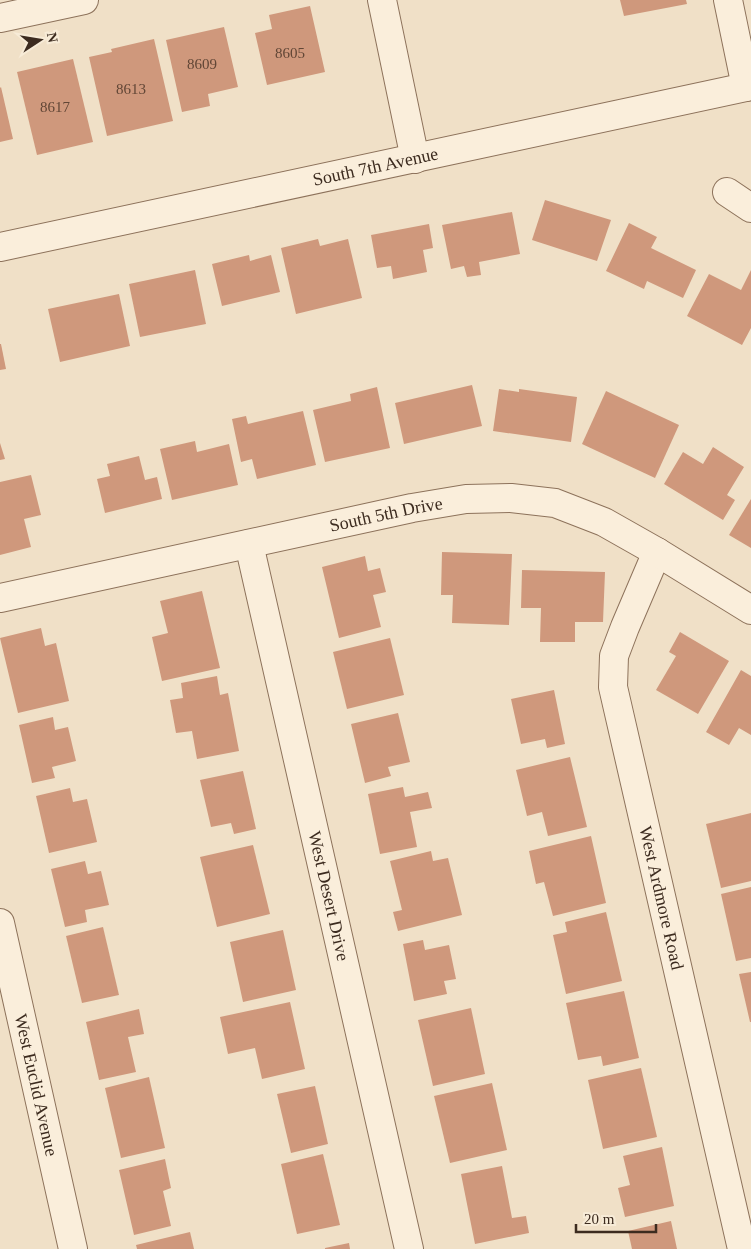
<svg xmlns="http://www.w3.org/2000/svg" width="751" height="1249" font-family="Georgia,serif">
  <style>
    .building { fill: #cf987c }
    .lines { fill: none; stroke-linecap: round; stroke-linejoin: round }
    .minor-casing { stroke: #8d725b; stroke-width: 30 }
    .tertiary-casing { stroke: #8d725b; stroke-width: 30 }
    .minor { stroke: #faeedb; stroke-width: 28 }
    .tertiary { stroke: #faeedb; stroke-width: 28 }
    .labels { text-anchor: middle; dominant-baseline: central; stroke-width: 4.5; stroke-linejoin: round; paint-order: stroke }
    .number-label { font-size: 15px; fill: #614636 }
    .street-label { font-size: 18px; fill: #3c2b1f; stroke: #f7ebd7 }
  </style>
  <rect width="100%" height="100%" fill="#f0e0c7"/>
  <!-- building -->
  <g class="building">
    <path d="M 620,0 L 686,0 L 687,4 L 624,16 Z"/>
    <path d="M 310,6 L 325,72 L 267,85 L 255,33 L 272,29 L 269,15 Z"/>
    <path d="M 224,27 L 238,87 L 208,94 L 210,106 L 182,112 L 166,40 Z"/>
    <path d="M 154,39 L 173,121 L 107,136 L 89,57 L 112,52 L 111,49 Z"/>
    <path d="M 73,59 L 93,142 L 37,155 L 17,72 Z"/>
    <path d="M 1,87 L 13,139 L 0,142 L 0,88 Z"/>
    <path d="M 545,200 L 611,220 L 597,261 L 532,240 Z"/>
    <path d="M 512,212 L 520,254 L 479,262 L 481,275 L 467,277 L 464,266 L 451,269 L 442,225 Z"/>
    <path d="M 629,223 L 657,237 L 651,248 L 696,270 L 683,298 L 647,281 L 644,289 L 606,271 Z"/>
    <path d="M 429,224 L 433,248 L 423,250 L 427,272 L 393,279 L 391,266 L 377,268 L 371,235 Z"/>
    <path d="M 318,239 L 320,246 L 348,239 L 362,298 L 296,314 L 281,248 Z"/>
    <path d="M 249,255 L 250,261 L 271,255 L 280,292 L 222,306 L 212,264 Z"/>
    <path d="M 195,270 L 206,324 L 140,337 L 129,284 Z"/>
    <path d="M 751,270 L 751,328 L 742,345 L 687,316 L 709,274 L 741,290 Z"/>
    <path d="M 119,294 L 130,346 L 60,362 L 48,309 Z"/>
    <path d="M 0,344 L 1,344 L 6,369 L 0,370 Z"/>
    <path d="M 472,385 L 482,426 L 404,444 L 395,403 Z"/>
    <path d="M 377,387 L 390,448 L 325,462 L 313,410 L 351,401 L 350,394 Z"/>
    <path d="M 499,389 L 519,392 L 519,389 L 577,397 L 571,442 L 493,431 Z"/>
    <path d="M 606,391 L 679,425 L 655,478 L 582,444 Z"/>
    <path d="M 303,411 L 316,465 L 257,479 L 252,459 L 241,462 L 232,419 L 246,416 L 248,424 Z"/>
    <path d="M 195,441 L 197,452 L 229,444 L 238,485 L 172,500 L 160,449 Z"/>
    <path d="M 0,443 L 5,459 L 0,460 Z"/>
    <path d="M 713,447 L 744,467 L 727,495 L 735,500 L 723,520 L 664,484 L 683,452 L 703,464 Z"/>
    <path d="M 139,456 L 145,480 L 157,477 L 162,499 L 105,513 L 97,479 L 110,476 L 107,464 Z"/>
    <path d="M 31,475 L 41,515 L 24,519 L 31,547 L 0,555 L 0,482 Z"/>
    <path d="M 751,499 L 751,548 L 729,535 Z"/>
    <path d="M 442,552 L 512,554 L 509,625 L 452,623 L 453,595 L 441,595 Z"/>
    <path d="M 365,556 L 368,571 L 380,568 L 386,592 L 373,595 L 381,627 L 339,638 L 322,567 Z"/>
    <path d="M 522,570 L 605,572 L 603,622 L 575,622 L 575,642 L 540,642 L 541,608 L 521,608 Z"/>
    <path d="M 202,591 L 220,668 L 162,681 L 152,637 L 168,633 L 160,601 Z"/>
    <path d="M 41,628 L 45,646 L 56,643 L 69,701 L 18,713 L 0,638 Z"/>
    <path d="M 680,632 L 729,661 L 698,714 L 656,690 L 676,656 L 669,652 Z"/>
    <path d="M 390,638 L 404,695 L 347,709 L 333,652 Z"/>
    <path d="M 741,670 L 751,676 L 751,735 L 739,728 L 729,745 L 706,732 Z"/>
    <path d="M 217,676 L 220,695 L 228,693 L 239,751 L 197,759 L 192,731 L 176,733 L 170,700 L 183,698 L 181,683 Z"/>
    <path d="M 554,690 L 565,744 L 547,748 L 545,739 L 521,744 L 511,699 Z"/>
    <path d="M 398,713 L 410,762 L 388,767 L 391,776 L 365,783 L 351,724 Z"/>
    <path d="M 53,717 L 55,730 L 68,727 L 76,761 L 52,767 L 55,778 L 32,783 L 19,725 Z"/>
    <path d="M 570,757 L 587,827 L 548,836 L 542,812 L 527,816 L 516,770 Z"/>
    <path d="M 243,771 L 256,829 L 234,834 L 231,823 L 211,827 L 200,780 Z"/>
    <path d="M 403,787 L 405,797 L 428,792 L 432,808 L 410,812 L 417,847 L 380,854 L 368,794 Z"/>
    <path d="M 70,788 L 73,802 L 87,799 L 97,842 L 49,853 L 36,796 Z"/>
    <path d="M 751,813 L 751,881 L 721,888 L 706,824 Z"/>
    <path d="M 591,836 L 606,903 L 553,916 L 544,882 L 536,884 L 529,851 Z"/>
    <path d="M 253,845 L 270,914 L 217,927 L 200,857 Z"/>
    <path d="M 431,851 L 433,861 L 448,858 L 462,915 L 398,931 L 393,912 L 402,910 L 390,861 Z"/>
    <path d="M 85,861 L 88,874 L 101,871 L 109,905 L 85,910 L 87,922 L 65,927 L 51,869 Z"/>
    <path d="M 751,887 L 751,958 L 736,961 L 721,894 Z"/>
    <path d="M 606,912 L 622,981 L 566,994 L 553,935 L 567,932 L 565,922 Z"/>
    <path d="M 103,927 L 119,995 L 82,1003 L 66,936 Z"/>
    <path d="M 283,930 L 296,990 L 243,1002 L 230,942 Z"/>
    <path d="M 423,940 L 425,950 L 449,945 L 456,979 L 444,981 L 447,994 L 414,1001 L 403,944 Z"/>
    <path d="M 751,972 L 751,1022 L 750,1022 L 739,974 Z"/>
    <path d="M 624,991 L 639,1058 L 603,1066 L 601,1056 L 578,1060 L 566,1003 Z"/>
    <path d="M 290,1002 L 305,1069 L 262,1079 L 255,1048 L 228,1054 L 220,1017 Z"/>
    <path d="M 471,1008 L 485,1074 L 433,1086 L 418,1020 Z"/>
    <path d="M 139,1009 L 144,1034 L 128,1037 L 136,1072 L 99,1080 L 86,1022 Z"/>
    <path d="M 641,1068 L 657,1137 L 603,1149 L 588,1080 Z"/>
    <path d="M 149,1077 L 165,1148 L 121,1158 L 105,1088 Z"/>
    <path d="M 492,1083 L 507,1150 L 450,1163 L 434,1096 Z"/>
    <path d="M 315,1086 L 328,1144 L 291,1153 L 277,1094 Z"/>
    <path d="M 662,1147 L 674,1206 L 625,1217 L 618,1188 L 630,1185 L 623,1156 Z"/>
    <path d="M 323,1154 L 340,1225 L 297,1234 L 281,1164 Z"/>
    <path d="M 165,1159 L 171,1188 L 163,1191 L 171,1226 L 134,1235 L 119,1170 Z"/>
    <path d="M 502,1166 L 512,1218 L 526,1216 L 529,1233 L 475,1244 L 461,1174 Z"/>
    <path d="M 671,1221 L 677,1249 L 632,1249 L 628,1231 Z"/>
    <path d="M 190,1232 L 194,1249 L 137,1249 L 136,1245 Z"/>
    <path d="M 349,1243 L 350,1249 L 325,1249 L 325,1248 Z"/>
  </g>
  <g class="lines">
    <!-- minor casing -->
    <g class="minor-casing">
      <g id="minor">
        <path d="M 382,0 L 415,159"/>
        <path d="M 728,0 L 746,87"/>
        <path d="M 0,18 L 84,0"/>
        <path d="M 727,192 L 751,208"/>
        <path id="s1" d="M 249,544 L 409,1249"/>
        <path id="s2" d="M 657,552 L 625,627 L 614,656 L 613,687 L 742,1249"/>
        <path id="s3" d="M 0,598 L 412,508 L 466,499 L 511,498 L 555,503 L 604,522 L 657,552 L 751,610"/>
        <path id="s4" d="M 0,923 L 73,1249"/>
      </g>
    </g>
    <!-- tertiary casing -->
    <g class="tertiary-casing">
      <g id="tertiary">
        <path id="s5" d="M 0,247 L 751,86"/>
      </g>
    </g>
    <!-- minor -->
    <use href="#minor" class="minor"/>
    <!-- tertiary -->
    <use href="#tertiary" class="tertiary"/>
  </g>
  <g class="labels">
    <!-- number labels -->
    <g class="number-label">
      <text x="290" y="53">8605</text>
      <text x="202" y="64">8609</text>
      <text x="131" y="89">8613</text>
      <text x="55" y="107">8617</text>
    </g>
    <!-- street labels -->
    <g class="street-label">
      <text stroke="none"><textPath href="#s5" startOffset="384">South 7th Avenue</textPath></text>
      <text stroke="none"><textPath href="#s3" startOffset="395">South 5th Drive</textPath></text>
      <text stroke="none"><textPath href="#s1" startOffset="361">West Desert Drive</textPath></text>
      <text stroke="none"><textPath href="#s2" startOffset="360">West Ardmore Road</textPath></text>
      <text stroke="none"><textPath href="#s4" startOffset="166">West Euclid Avenue</textPath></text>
    </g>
  </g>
  <!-- north arrow -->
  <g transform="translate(40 40) rotate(78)" stroke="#f7ebd7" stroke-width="4" paint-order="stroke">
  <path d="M0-4L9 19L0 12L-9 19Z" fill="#3c2b1f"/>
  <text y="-8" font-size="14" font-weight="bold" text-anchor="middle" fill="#3c2b1f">N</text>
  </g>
  <!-- scale -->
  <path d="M576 1224v8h80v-8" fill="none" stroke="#3c2b1f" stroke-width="2.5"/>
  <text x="584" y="1224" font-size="15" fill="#3c2b1f" stroke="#f7ebd7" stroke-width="4" paint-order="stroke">20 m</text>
</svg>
